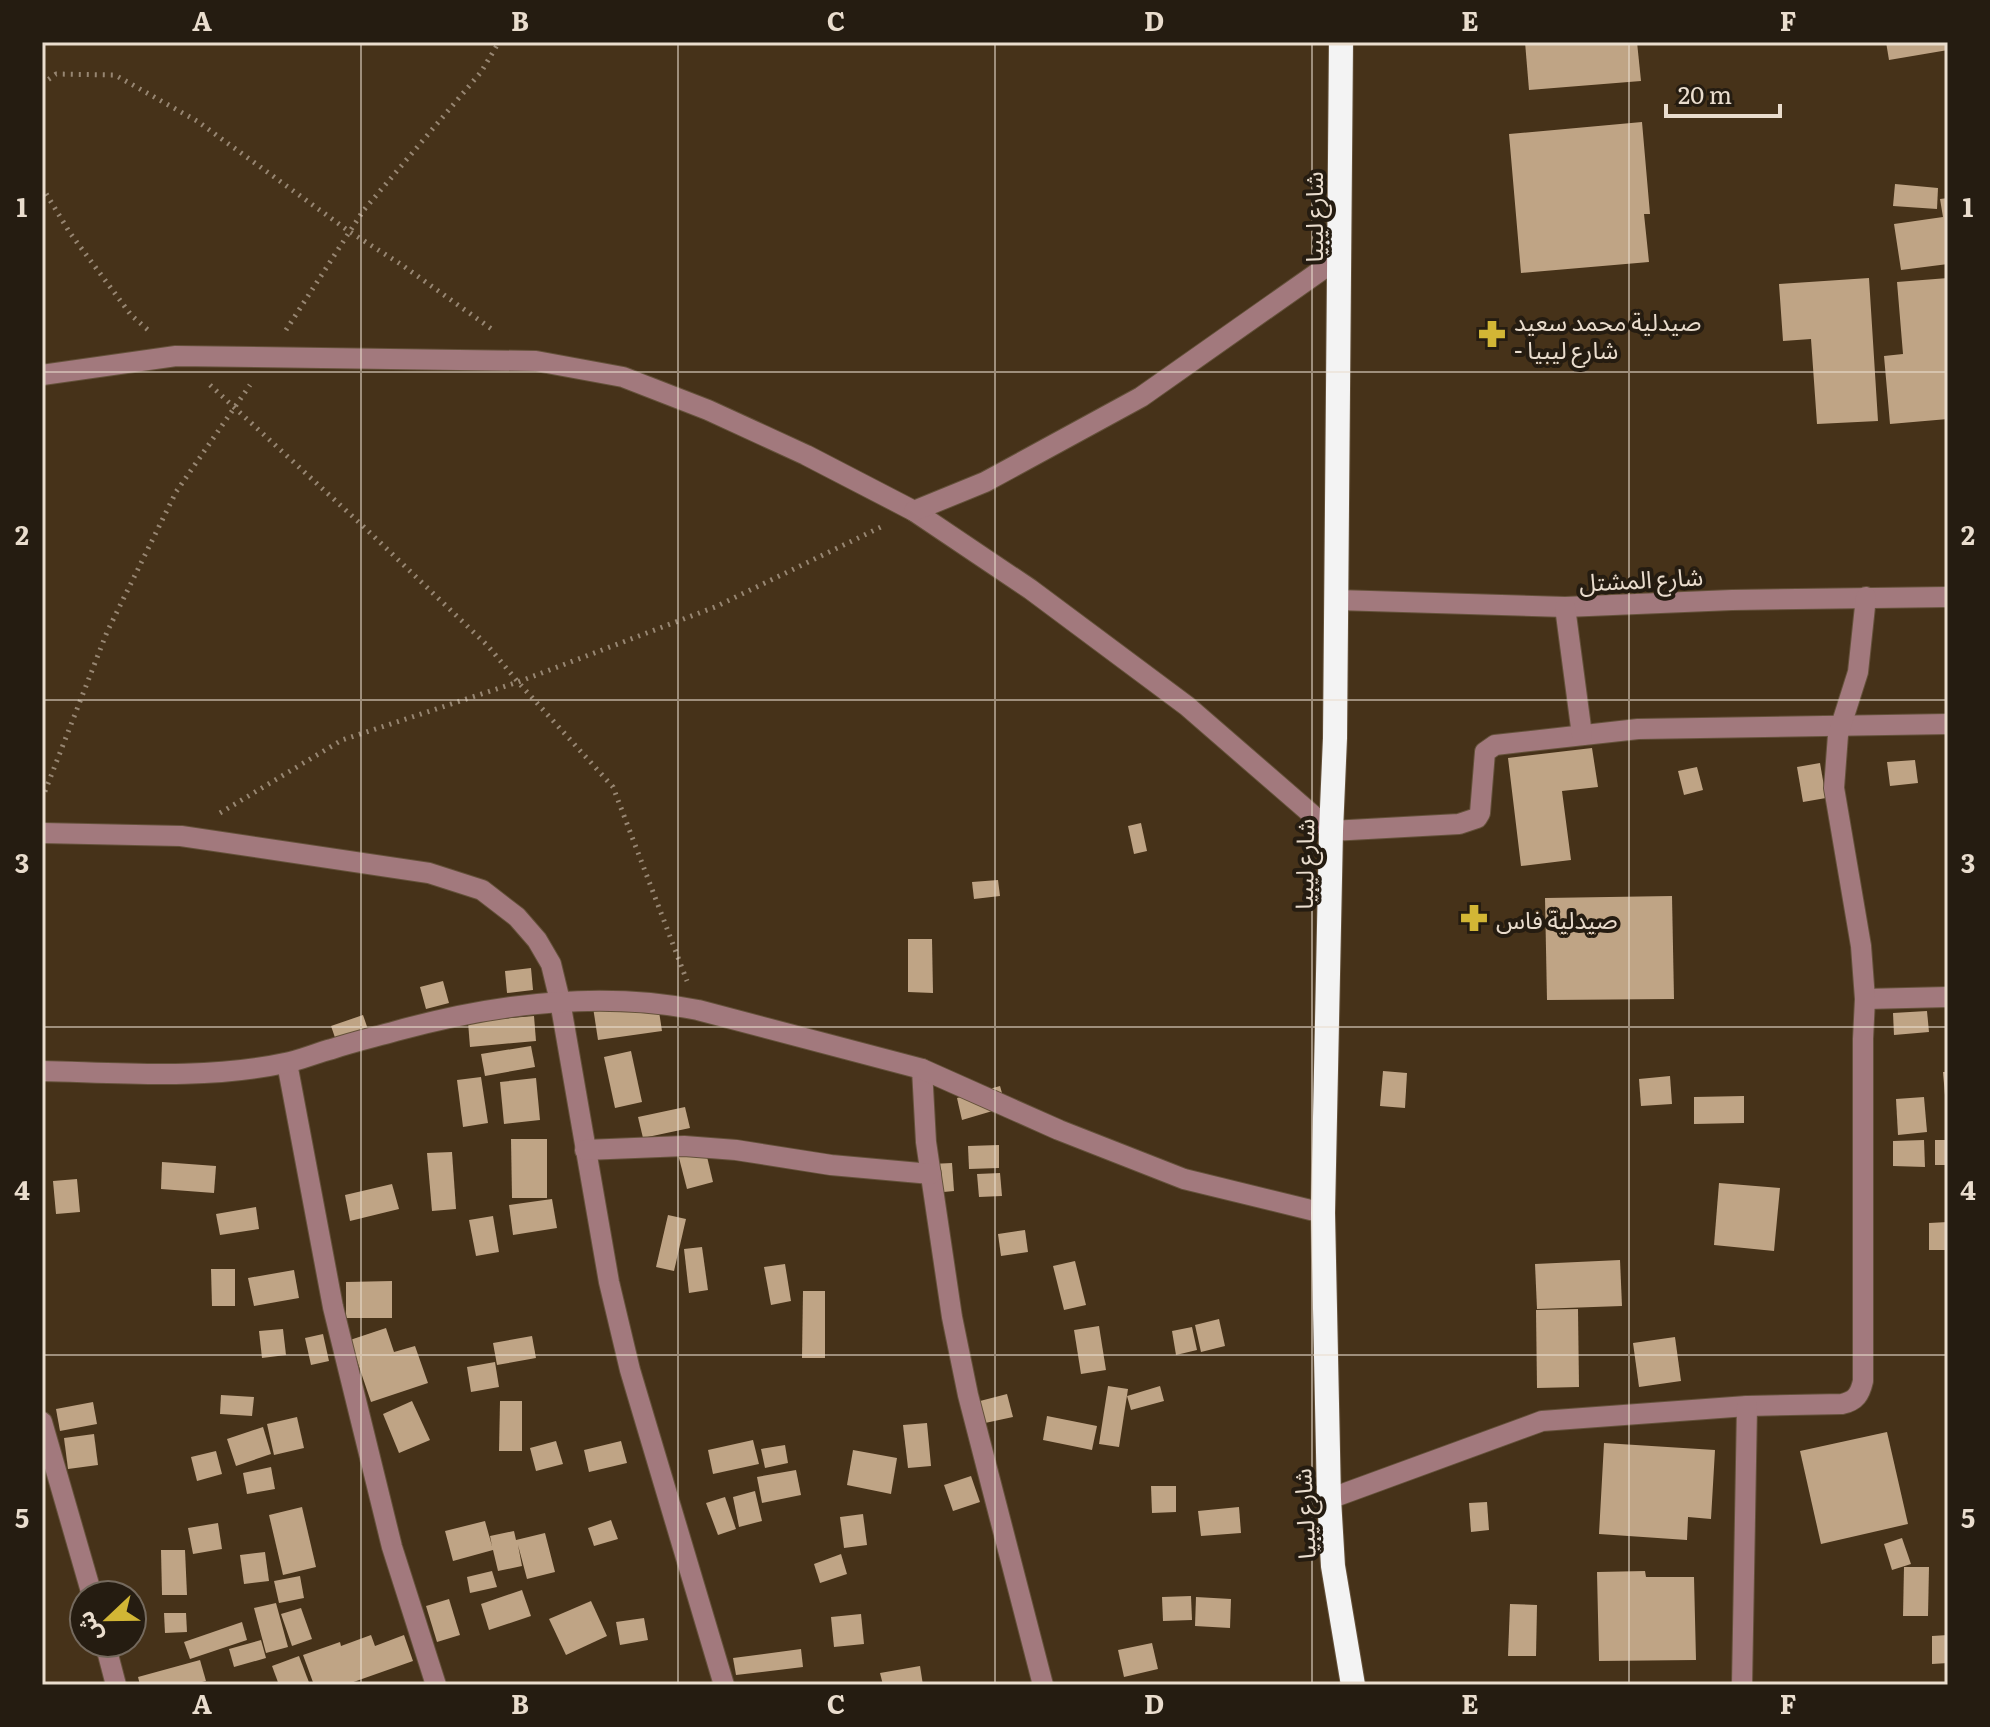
<svg xmlns="http://www.w3.org/2000/svg" width="1990" height="1727" font-family="Literata,'Noto Sans Arabic',serif">
  <style>
    .building { fill: #bfa485 }
    .lines { fill: none; stroke-linecap: round; stroke-linejoin: round }
    .minor-casing { stroke: #64513a; stroke-width: 22 }
    .highway-casing { stroke: #64513a; stroke-width: 26 }
    .path { stroke: #978672; stroke-width: 5; stroke-dasharray: 2 6; stroke-linecap: butt }
    .minor { stroke: #a2797d; stroke-width: 20 }
    .highway { stroke: #f3f3f3; stroke-width: 24 }
    .grid { fill: none; stroke: #eaddce; stroke-width: 2; stroke-opacity: 0.55 }
    .labels { text-anchor: middle; dominant-baseline: central; stroke-width: 8; stroke-linejoin: round; paint-order: stroke }
    .street-label { font-size: 24px; fill: #eaddce; stroke: #251c11 }
    .poi-label { font-size: 24px; fill: #eaddce; stroke: #251c11; text-anchor: start }
    .neatline { fill: none; stroke: #eaddce; stroke-width: 3 }
    .grid-label { font-size: 26px; text-anchor: middle; font-weight: bold; fill: #eaddce }
  </style>
  <rect width="100%" height="100%" fill="#463219"/>
  <!-- building -->
  <g class="building">
    <path d="M 1525,42 L 1637,42 L 1641,81 L 1529,90 Z"/>
    <path d="M 1886,42 L 1948,42 L 1948,50 L 1889,60 Z"/>
    <path d="M 1642,122 L 1650,214 L 1644,214 L 1649,262 L 1521,273 L 1509,134 Z"/>
    <path d="M 1895,184 L 1938,188 L 1937,209 L 1893,206 Z"/>
    <path d="M 1948,198 L 1948,264 L 1901,270 L 1894,224 L 1943,217 L 1940,199 Z"/>
    <path d="M 1869,278 L 1878,421 L 1817,424 L 1811,339 L 1783,341 L 1779,284 Z"/>
    <path d="M 1948,278 L 1948,419 L 1890,424 L 1884,356 L 1903,354 L 1897,282 Z"/>
    <path d="M 1592,748 L 1598,787 L 1562,791 L 1571,860 L 1521,866 L 1508,758 Z"/>
    <path d="M 1915,760 L 1918,783 L 1890,786 L 1887,762 Z"/>
    <path d="M 1820,763 L 1826,798 L 1803,802 L 1797,767 Z"/>
    <path d="M 1697,767 L 1703,790 L 1684,795 L 1678,771 Z"/>
    <path d="M 1141,823 L 1147,851 L 1134,854 L 1128,826 Z"/>
    <path d="M 998,880 L 1000,896 L 974,899 L 972,882 Z"/>
    <path d="M 1672,896 L 1674,999 L 1547,1000 L 1545,898 Z"/>
    <path d="M 908,939 L 932,939 L 933,993 L 908,992 Z"/>
    <path d="M 531,968 L 533,990 L 507,993 L 505,971 Z"/>
    <path d="M 443,981 L 449,1003 L 426,1009 L 420,987 Z"/>
    <path d="M 657,998 L 662,1031 L 598,1040 L 593,1007 Z"/>
    <path d="M 1927,1011 L 1929,1032 L 1894,1035 L 1893,1013 Z"/>
    <path d="M 363,1015 L 373,1044 L 341,1055 L 331,1026 Z"/>
    <path d="M 534,1016 L 536,1041 L 470,1047 L 468,1022 Z"/>
    <path d="M 531,1046 L 535,1067 L 485,1076 L 481,1054 Z"/>
    <path d="M 631,1051 L 642,1102 L 615,1108 L 604,1057 Z"/>
    <path d="M 1383,1071 L 1407,1073 L 1405,1108 L 1380,1106 Z"/>
    <path d="M 1943,1072 L 1948,1072 L 1948,1107 L 1946,1107 Z"/>
    <path d="M 1670,1076 L 1672,1104 L 1641,1106 L 1639,1079 Z"/>
    <path d="M 481,1077 L 488,1123 L 463,1127 L 457,1080 Z"/>
    <path d="M 536,1078 L 540,1120 L 504,1124 L 500,1082 Z"/>
    <path d="M 1000,1086 L 1006,1107 L 962,1120 L 957,1098 Z"/>
    <path d="M 1744,1096 L 1744,1123 L 1694,1124 L 1694,1097 Z"/>
    <path d="M 1924,1097 L 1927,1132 L 1898,1135 L 1896,1099 Z"/>
    <path d="M 685,1107 L 690,1128 L 643,1138 L 638,1117 Z"/>
    <path d="M 511,1139 L 547,1139 L 547,1198 L 512,1198 Z"/>
    <path d="M 1924,1140 L 1925,1167 L 1893,1166 L 1893,1141 Z"/>
    <rect x="1935" y="1140" width="13" height="25"/>
    <path d="M 999,1145 L 999,1168 L 969,1169 L 968,1146 Z"/>
    <path d="M 705,1148 L 713,1182 L 687,1189 L 678,1154 Z"/>
    <path d="M 452,1152 L 456,1209 L 432,1211 L 427,1153 Z"/>
    <path d="M 162,1162 L 216,1166 L 214,1193 L 161,1189 Z"/>
    <path d="M 952,1163 L 954,1191 L 933,1193 L 931,1164 Z"/>
    <path d="M 1000,1173 L 1002,1196 L 979,1197 L 977,1174 Z"/>
    <path d="M 77,1179 L 80,1212 L 56,1214 L 53,1181 Z"/>
    <path d="M 1719,1183 L 1780,1188 L 1774,1251 L 1714,1245 Z"/>
    <path d="M 392,1184 L 399,1209 L 350,1221 L 345,1195 Z"/>
    <path d="M 552,1199 L 557,1228 L 513,1235 L 509,1205 Z"/>
    <path d="M 256,1207 L 259,1229 L 220,1235 L 216,1214 Z"/>
    <path d="M 668,1215 L 686,1219 L 674,1271 L 656,1267 Z"/>
    <path d="M 493,1216 L 499,1252 L 476,1256 L 469,1220 Z"/>
    <path d="M 1948,1222 L 1948,1250 L 1929,1250 L 1929,1223 Z"/>
    <path d="M 1025,1230 L 1028,1252 L 1001,1256 L 998,1234 Z"/>
    <path d="M 702,1247 L 708,1290 L 689,1293 L 684,1249 Z"/>
    <path d="M 1620,1260 L 1622,1306 L 1537,1309 L 1535,1264 Z"/>
    <path d="M 1075,1261 L 1086,1305 L 1064,1310 L 1053,1266 Z"/>
    <path d="M 785,1264 L 791,1301 L 771,1305 L 764,1267 Z"/>
    <path d="M 211,1269 L 235,1269 L 235,1306 L 212,1306 Z"/>
    <path d="M 294,1270 L 299,1298 L 254,1306 L 248,1278 Z"/>
    <path d="M 392,1281 L 392,1318 L 346,1318 L 346,1282 Z"/>
    <path d="M 803,1291 L 825,1291 L 825,1358 L 802,1358 Z"/>
    <path d="M 1578,1309 L 1579,1387 L 1537,1388 L 1536,1310 Z"/>
    <path d="M 1219,1319 L 1225,1346 L 1201,1352 L 1195,1325 Z"/>
    <path d="M 1099,1326 L 1106,1370 L 1081,1374 L 1074,1330 Z"/>
    <path d="M 1192,1327 L 1197,1350 L 1176,1355 L 1172,1331 Z"/>
    <path d="M 386,1328 L 394,1352 L 415,1346 L 428,1383 L 371,1402 L 350,1340 Z"/>
    <path d="M 283,1329 L 286,1355 L 262,1358 L 259,1331 Z"/>
    <path d="M 323,1334 L 329,1361 L 311,1365 L 305,1338 Z"/>
    <path d="M 532,1336 L 536,1358 L 497,1365 L 493,1343 Z"/>
    <path d="M 1675,1337 L 1681,1381 L 1639,1387 L 1633,1343 Z"/>
    <path d="M 495,1362 L 499,1387 L 471,1392 L 467,1367 Z"/>
    <path d="M 1108,1386 L 1128,1389 L 1119,1447 L 1099,1444 Z"/>
    <path d="M 1160,1386 L 1164,1401 L 1131,1410 L 1127,1396 Z"/>
    <path d="M 1007,1394 L 1013,1417 L 985,1423 L 980,1401 Z"/>
    <path d="M 221,1395 L 254,1397 L 252,1416 L 220,1414 Z"/>
    <path d="M 412,1401 L 430,1440 L 399,1453 L 383,1414 Z"/>
    <path d="M 500,1401 L 522,1401 L 522,1451 L 499,1451 Z"/>
    <path d="M 93,1402 L 97,1424 L 60,1431 L 56,1409 Z"/>
    <path d="M 1047,1416 L 1097,1426 L 1092,1450 L 1043,1440 Z"/>
    <path d="M 297,1417 L 304,1448 L 274,1455 L 267,1424 Z"/>
    <path d="M 927,1423 L 931,1466 L 908,1468 L 903,1425 Z"/>
    <path d="M 263,1427 L 271,1454 L 236,1466 L 227,1439 Z"/>
    <path d="M 1887,1432 L 1908,1524 L 1821,1544 L 1800,1451 Z"/>
    <path d="M 94,1434 L 98,1465 L 68,1469 L 64,1438 Z"/>
    <path d="M 753,1440 L 759,1464 L 713,1474 L 708,1450 Z"/>
    <path d="M 556,1441 L 563,1464 L 536,1471 L 530,1448 Z"/>
    <path d="M 621,1441 L 627,1463 L 589,1472 L 584,1450 Z"/>
    <path d="M 1604,1443 L 1715,1450 L 1711,1519 L 1688,1517 L 1687,1540 L 1599,1534 Z"/>
    <path d="M 785,1445 L 788,1463 L 765,1468 L 761,1449 Z"/>
    <path d="M 853,1450 L 897,1458 L 891,1494 L 847,1485 Z"/>
    <path d="M 216,1451 L 222,1474 L 197,1481 L 191,1457 Z"/>
    <path d="M 271,1467 L 275,1489 L 247,1494 L 243,1473 Z"/>
    <path d="M 796,1470 L 801,1495 L 762,1503 L 757,1477 Z"/>
    <path d="M 971,1476 L 980,1502 L 953,1511 L 944,1485 Z"/>
    <path d="M 1151,1486 L 1176,1486 L 1176,1512 L 1152,1513 Z"/>
    <path d="M 755,1491 L 762,1521 L 739,1527 L 733,1497 Z"/>
    <path d="M 725,1497 L 736,1529 L 718,1535 L 706,1503 Z"/>
    <path d="M 1487,1502 L 1489,1530 L 1471,1532 L 1469,1503 Z"/>
    <path d="M 302,1507 L 316,1567 L 283,1575 L 269,1515 Z"/>
    <path d="M 1239,1507 L 1241,1533 L 1201,1536 L 1198,1511 Z"/>
    <path d="M 863,1514 L 867,1545 L 844,1548 L 840,1517 Z"/>
    <path d="M 611,1520 L 618,1539 L 594,1546 L 588,1528 Z"/>
    <path d="M 485,1521 L 492,1546 L 490,1536 L 514,1531 L 516,1540 L 545,1533 L 555,1572 L 527,1579 L 518,1545 L 522,1566 L 498,1571 L 493,1550 L 453,1561 L 445,1531 Z"/>
    <path d="M 218,1523 L 222,1549 L 193,1554 L 188,1528 Z"/>
    <path d="M 1902,1538 L 1911,1564 L 1892,1570 L 1884,1544 Z"/>
    <path d="M 161,1550 L 185,1550 L 187,1595 L 162,1595 Z"/>
    <path d="M 265,1552 L 269,1581 L 244,1584 L 240,1555 Z"/>
    <path d="M 841,1554 L 847,1574 L 820,1583 L 814,1564 Z"/>
    <path d="M 1904,1567 L 1929,1567 L 1928,1616 L 1903,1616 Z"/>
    <path d="M 492,1571 L 497,1587 L 470,1593 L 467,1577 Z"/>
    <path d="M 1645,1571 L 1646,1577 L 1694,1577 L 1696,1660 L 1599,1661 L 1597,1572 Z"/>
    <path d="M 300,1576 L 304,1598 L 279,1603 L 274,1581 Z"/>
    <path d="M 522,1590 L 531,1616 L 489,1630 L 481,1604 Z"/>
    <path d="M 1191,1596 L 1192,1620 L 1163,1621 L 1162,1597 Z"/>
    <path d="M 1196,1597 L 1231,1599 L 1230,1628 L 1195,1626 Z"/>
    <path d="M 449,1599 L 460,1635 L 437,1642 L 426,1606 Z"/>
    <path d="M 591,1601 L 607,1636 L 566,1655 L 549,1619 Z"/>
    <path d="M 276,1603 L 288,1647 L 266,1653 L 254,1608 Z"/>
    <path d="M 1510,1604 L 1537,1605 L 1536,1656 L 1508,1656 Z"/>
    <path d="M 301,1608 L 312,1639 L 292,1646 L 281,1614 Z"/>
    <path d="M 164,1613 L 186,1613 L 187,1632 L 165,1633 Z"/>
    <path d="M 861,1614 L 864,1644 L 834,1647 L 831,1617 Z"/>
    <path d="M 644,1618 L 648,1640 L 620,1645 L 616,1622 Z"/>
    <path d="M 242,1622 L 247,1640 L 190,1659 L 184,1642 Z"/>
    <path d="M 371,1635 L 375,1646 L 404,1635 L 413,1661 L 345,1685 L 314,1685 L 303,1655 L 340,1642 L 341,1646 Z"/>
    <path d="M 1948,1635 L 1948,1663 L 1932,1664 L 1932,1636 Z"/>
    <path d="M 261,1640 L 266,1658 L 234,1667 L 229,1649 Z"/>
    <path d="M 1152,1643 L 1158,1669 L 1124,1677 L 1118,1650 Z"/>
    <path d="M 801,1649 L 803,1667 L 736,1675 L 733,1658 Z"/>
    <path d="M 299,1656 L 310,1685 L 279,1685 L 272,1666 Z"/>
    <path d="M 200,1660 L 206,1681 L 190,1685 L 140,1685 L 138,1677 Z"/>
    <path d="M 920,1666 L 923,1685 L 883,1685 L 880,1673 Z"/>
  </g>
  <g class="lines">
    <!-- minor casing -->
    <g class="minor-casing">
      <g id="minor">
        <path d="M 42,375 L 176,356 L 536,361 L 623,377 L 708,410 L 806,455 L 914,511 L 1030,589 L 1187,706 L 1331,831 L 1459,824 L 1477,818 L 1480,813 L 1485,752 L 1495,745 L 1638,729 L 1948,724"/>
        <path d="M 914,511 L 985,482 L 1141,397 L 1340,257"/>
        <path d="M 1337,600 L 1565,607 L 1732,600 L 1948,597"/>
        <path d="M 1565,607 L 1582,735"/>
        <path d="M 42,833 L 181,836 L 429,873 L 482,890 L 517,917 L 537,940 L 551,964 L 560,1001 L 609,1282 L 630,1370 L 724,1685"/>
        <path d="M 1865,999 L 1948,997"/>
        <path d="M 287,1063 L 333,1307 L 392,1547 L 436,1685"/>
        <path d="M 922,1069 L 926,1142 L 952,1317 L 968,1395 L 1043,1685"/>
        <path d="M 42,1071 C 123,1073 206,1080 285,1063 C 301,1060 316,1053 332,1049 C 353,1042 375,1037 396,1031 C 494,1004 597,990 698,1010 L 922,1069 L 1059,1130 L 1184,1179 L 1323,1213"/>
        <path d="M 585,1150 L 684,1146 L 736,1150 L 831,1165 L 931,1174"/>
        <path d="M 42,1422 L 92,1595"/>
        <path d="M 1329,1499 L 1542,1421 L 1747,1406 L 1842,1404 C 1856,1401 1860,1394 1863,1381 L 1863,1039 L 1865,999 L 1861,946 L 1834,788 L 1838,735 L 1858,672 L 1866,597"/>
        <path d="M 105,1643 L 116,1685"/>
        <path d="M 1742,1685 L 1747,1406"/>
      </g>
    </g>
    <!-- highway casing -->
    <g class="highway-casing">
      <path id="highway" d="M 1341,42 L 1335,738 L 1331,831 L 1323,1213 L 1329,1499 L 1333,1566 L 1353,1685"/>
    </g>
    <!-- path -->
    <g class="path">
      <path d="M 42,84 L 56,74 L 115,75 L 197,121 L 350,232 L 402,265 L 493,330"/>
      <path d="M 42,187 L 70,233 L 131,315 L 148,330"/>
      <path d="M 286,330 L 363,211 L 481,72 L 499,42"/>
      <path d="M 210,385 L 364,527 L 488,646 L 518,682 L 613,787 L 687,981"/>
      <path d="M 42,799 L 107,632 L 176,492 L 250,385"/>
      <path d="M 220,813 L 342,740 L 518,682 L 715,607 L 881,527"/>
    </g>
    <!-- minor -->
    <use href="#minor" class="minor"/>
    <!-- highway -->
    <use href="#highway" class="highway"/>
  </g>
  <!-- grid -->
  <path class="grid" d="M 361,42 L 361,1685M 678,42 L 678,1685M 995,42 L 995,1685M 1312,42 L 1312,1685M 1629,42 L 1629,1685M 42,372 L 1948,372M 42,700 L 1948,700M 42,1027 L 1948,1027M 42,1355 L 1948,1355"/>
  <!-- icons -->
  <defs>
    <g id="pharmacy-bare" transform="scale(2.16)"><path d="M-2-6h4v4h4v4h-4v4h-4v-4h-4v-4h4Z" fill="#d2b635" stroke="#251c11" stroke-width="2.5" paint-order="stroke"/></g>
  </defs>
  <g fill-rule="evenodd">
    <use href="#pharmacy-bare" x="1492" y="334"/>
    <use href="#pharmacy-bare" x="1474" y="918"/>
  </g>
  <g class="labels">
    <!-- street labels -->
    <g class="street-label">
      <text transform="translate(1312 217) rotate(-90)">شارع ليبيا</text>
      <text transform="translate(1641 578) rotate(-3)">شارع المشتل</text>
      <text transform="translate(1303 864) rotate(-89)">شارع ليبيا</text>
      <text transform="translate(1303 1514) rotate(-93)">شارع ليبيا</text>
    </g>
    <!-- poi labels -->
    <g class="poi-label">
      <text x="1514" y="320">صيدلية محمد سعيد<tspan x="1514" dy="28">- شارع ليبيا</tspan></text>
      <text x="1496" y="918">صيدلية فاس</text>
    </g>
  </g>
  <!-- border -->
  <rect width="1990" height="1727" fill="none" stroke="#251c11" stroke-width="88"/>
  <!-- north arrow -->
  <g transform="translate(108 1619) rotate(248)"><circle r="38" fill="#251c11" stroke="#74695d" stroke-width="2"/>
  <path d="M0-6L14 30L0 20L-14 30Z" fill="#d2b635"/>
  <text y="-12" font-size="22" font-weight="bold" text-anchor="middle" fill="#eaddce">ش</text>
  </g>
  <!-- scale -->
  <path d="M1666 104v12h114v-12" fill="none" stroke="#eaddce" stroke-width="4"/>
  <text x="1678" y="104" font-size="24" fill="#eaddce" stroke="#251c11" stroke-width="6" paint-order="stroke">20 m</text>
  <rect x="44" y="44" width="1902" height="1639" class="neatline"/>
  <g class="grid-label">
    <text x="202" y="31">A</text>
    <text x="520" y="31">B</text>
    <text x="836" y="31">C</text>
    <text x="1154" y="31">D</text>
    <text x="1470" y="31">E</text>
    <text x="1788" y="31">F</text>
    <text x="22" y="217">1</text>
    <text x="1968" y="217">1</text>
    <text x="22" y="545">2</text>
    <text x="1968" y="545">2</text>
    <text x="22" y="873">3</text>
    <text x="1968" y="873">3</text>
    <text x="22" y="1200">4</text>
    <text x="1968" y="1200">4</text>
    <text x="22" y="1528">5</text>
    <text x="1968" y="1528">5</text>
    <text x="202" y="1714">A</text>
    <text x="520" y="1714">B</text>
    <text x="836" y="1714">C</text>
    <text x="1154" y="1714">D</text>
    <text x="1470" y="1714">E</text>
    <text x="1788" y="1714">F</text>
  </g>
</svg>
